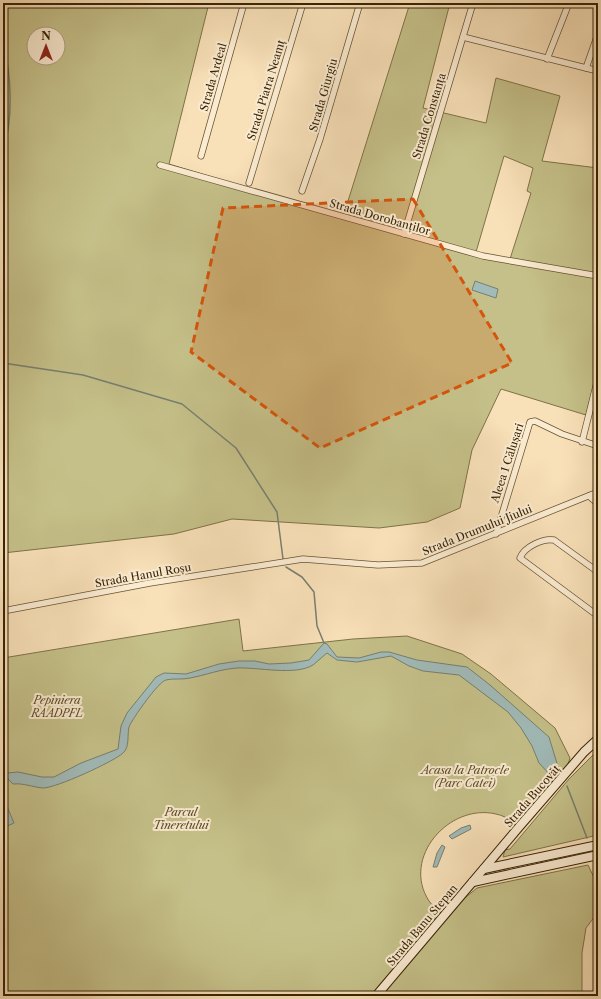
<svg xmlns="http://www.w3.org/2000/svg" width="601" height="999" font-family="'Libre Caslon Text',serif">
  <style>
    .green { fill: #c5c089; stroke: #7f7248; fill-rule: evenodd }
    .water { fill: #a1bbb9; stroke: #777f71 }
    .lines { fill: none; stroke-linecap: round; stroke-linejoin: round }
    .stream { stroke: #777f71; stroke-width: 1.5 }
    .street-casing { stroke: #695332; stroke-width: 7 }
    .secondary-casing { stroke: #392406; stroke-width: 10 }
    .street { stroke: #faebd1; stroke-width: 5.5 }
    .secondary { stroke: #faebd1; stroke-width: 8 }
    .marked { fill: #d6540b; fill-opacity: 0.2; stroke: #d6540b; stroke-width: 3; stroke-dasharray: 8 5; stroke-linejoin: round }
    .labels { text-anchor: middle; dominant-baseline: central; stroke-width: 4; stroke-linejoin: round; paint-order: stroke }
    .street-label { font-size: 11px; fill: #392406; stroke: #faebd1 }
    .park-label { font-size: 11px; font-style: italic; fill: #5c4b27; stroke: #faebd1 }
  </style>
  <rect width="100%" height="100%" fill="#f8e0b8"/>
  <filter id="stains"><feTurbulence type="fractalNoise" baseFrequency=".005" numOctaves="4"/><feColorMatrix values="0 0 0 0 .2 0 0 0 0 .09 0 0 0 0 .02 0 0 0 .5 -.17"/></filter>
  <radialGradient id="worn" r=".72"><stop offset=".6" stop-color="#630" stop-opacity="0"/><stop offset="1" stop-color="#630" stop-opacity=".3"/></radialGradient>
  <!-- green -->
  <g class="green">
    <path d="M 3,3 L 209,3 L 169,164 L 343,217 L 410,3 L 450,3 L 423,108 L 486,123 L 496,78 L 560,96 L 542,161 L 598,168 L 598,368 L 586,415 L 501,389 L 472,450 L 460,508 L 427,522 L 379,528 L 232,519 L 174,534 L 3,553 ZM 34,34 L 58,34 L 58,58 L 34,58 ZM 504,156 L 533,168 L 527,191 L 531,193 L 510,259 L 476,252 Z"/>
    <path d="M 239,619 L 243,651 L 353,639 L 407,636 L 462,654 L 491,674 L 555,728 L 570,758 L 566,770 L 553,780 L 515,822 C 509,819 502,815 496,814 C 449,803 401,858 429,901 C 433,907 439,911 444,915 L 477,888 L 588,865 L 598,886 L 598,912 L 586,928 L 582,953 L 582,996 L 3,996 L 3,658 Z"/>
    <path d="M 598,750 L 598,835 L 503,857 L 505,850 L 510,849 L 569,779 Z"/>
  </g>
  <!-- water -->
  <g class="water">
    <path d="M 475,281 L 498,289 L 496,298 L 472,290 Z"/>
    <path d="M 324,643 L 327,644 L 337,657 L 359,658 L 381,652 L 389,652 L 417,660 L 467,667 L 490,685 L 549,737 L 559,770 L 556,774 L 551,776 L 539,763 L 532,746 L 521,728 L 508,712 L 459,675 L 423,671 L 409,666 L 391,656 L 357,662 L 337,660 L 327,653 C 322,657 318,661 313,665 C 295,676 258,667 237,668 C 221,669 206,675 190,678 C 182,680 173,678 166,680 C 159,681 132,719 129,727 C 127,735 130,747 123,753 C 113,762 56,788 43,788 C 32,787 24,783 13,784 L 7,778 L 7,773 L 18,772 L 42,777 L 54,777 L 81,763 L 118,749 L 121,726 L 127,713 L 156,677 L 164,673 L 186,674 L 219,664 L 239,661 L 255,661 L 269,664 L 291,663 L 309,660 Z"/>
    <path d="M 3,797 L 14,823 L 3,828 Z"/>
    <path d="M 470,825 L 471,829 L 452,839 L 449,836 L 461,828 Z"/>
    <path d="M 442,845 L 445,847 L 437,867 L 433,867 L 437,853 Z"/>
  </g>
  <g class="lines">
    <!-- stream -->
    <g class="stream">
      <path d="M 3,42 C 12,77 13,119 3,153"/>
      <path d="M 3,363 L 83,375 L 182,404 L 236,448 L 277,512 L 283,559"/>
      <path d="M 286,567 L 302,577 L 314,592 L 317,626 L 324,643"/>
      <path d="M 567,786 L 587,838"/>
      <path d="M 597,866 L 598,868"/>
      <path d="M 594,996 L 598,962"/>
    </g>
    <!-- street casing -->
    <g class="street-casing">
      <g id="street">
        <path d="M 463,37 L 598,71"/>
        <path d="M 547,59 L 569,3"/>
        <path d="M 586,68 L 598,34"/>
        <path d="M 201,156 L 244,3"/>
        <path d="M 160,165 L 483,256 L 598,276"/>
        <path d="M 249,183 L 303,3"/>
        <path d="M 302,191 L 320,139 L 360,3"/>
        <path d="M 404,234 L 473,3"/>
        <path d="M 582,442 L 598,378"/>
        <path d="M 589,496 L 598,504"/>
        <path d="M 496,534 L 530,422 L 535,421 L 562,434 L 598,446"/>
        <path d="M 598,572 L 554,540 C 543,538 524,547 520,558 L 598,616"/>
        <path d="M 3,611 L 150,583 L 303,559 L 378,565 L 422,563 L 598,492"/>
      </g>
    </g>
    <!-- secondary casing -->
    <g class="secondary-casing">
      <g id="secondary">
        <path d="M 484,869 L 598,845"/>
        <path d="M 473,882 L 598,855"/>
        <path d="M 376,996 L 519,827 L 584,752 L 598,739"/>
      </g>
    </g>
    <!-- street -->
    <use href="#street" class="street"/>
    <!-- secondary -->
    <use href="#secondary" class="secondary"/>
  </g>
  <!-- marked area -->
  <path class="marked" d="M 413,199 L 512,363 L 320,448 L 191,352 L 223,208 Z"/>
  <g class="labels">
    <!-- street labels -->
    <g class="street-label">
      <text transform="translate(213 77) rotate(-74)">Strada Ardeal</text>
      <text transform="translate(266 90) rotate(-73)">Strada Piatra Neamț</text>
      <text transform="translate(323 95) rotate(-74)">Strada Giurgiu</text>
      <text transform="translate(429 116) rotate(-73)">Strada Constanța</text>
      <text transform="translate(380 217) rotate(16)">Strada Dorobanților</text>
      <text transform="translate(507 463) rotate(-72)">Aleea 1 Călușari</text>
      <text transform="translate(477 530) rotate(-22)">Strada Drumului Jiului</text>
      <text transform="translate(143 575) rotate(-10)">Strada Hanul Roșu</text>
      <text transform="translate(532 796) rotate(-49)">Strada Bucovăț</text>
      <text transform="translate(422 925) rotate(-50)">Strada Banu Stepan</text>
    </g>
    <!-- park labels -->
    <g class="park-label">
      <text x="57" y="700">Pepiniera<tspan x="57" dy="13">RAADPFL</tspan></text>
      <text x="465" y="770">Acasa la Patrocle<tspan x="465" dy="13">(Parc Catei)</tspan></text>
      <text x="181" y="812">Parcul<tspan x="181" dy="13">Tineretului</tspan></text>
    </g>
  </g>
  <!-- margin -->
  <rect width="601" height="999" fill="none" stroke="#f8e0b8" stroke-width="16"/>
  <rect x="4" y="4" width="593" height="991" fill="none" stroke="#392406" stroke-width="2"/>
  <rect x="8" y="8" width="585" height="983" fill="none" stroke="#392406"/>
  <!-- north arrow -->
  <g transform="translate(46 46)"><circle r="19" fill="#faebd1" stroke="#ad9b80"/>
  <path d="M0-3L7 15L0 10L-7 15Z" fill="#8f2418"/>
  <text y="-6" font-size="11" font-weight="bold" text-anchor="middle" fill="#392406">N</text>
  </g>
  <rect width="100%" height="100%" filter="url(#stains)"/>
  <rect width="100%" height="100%" fill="url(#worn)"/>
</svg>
